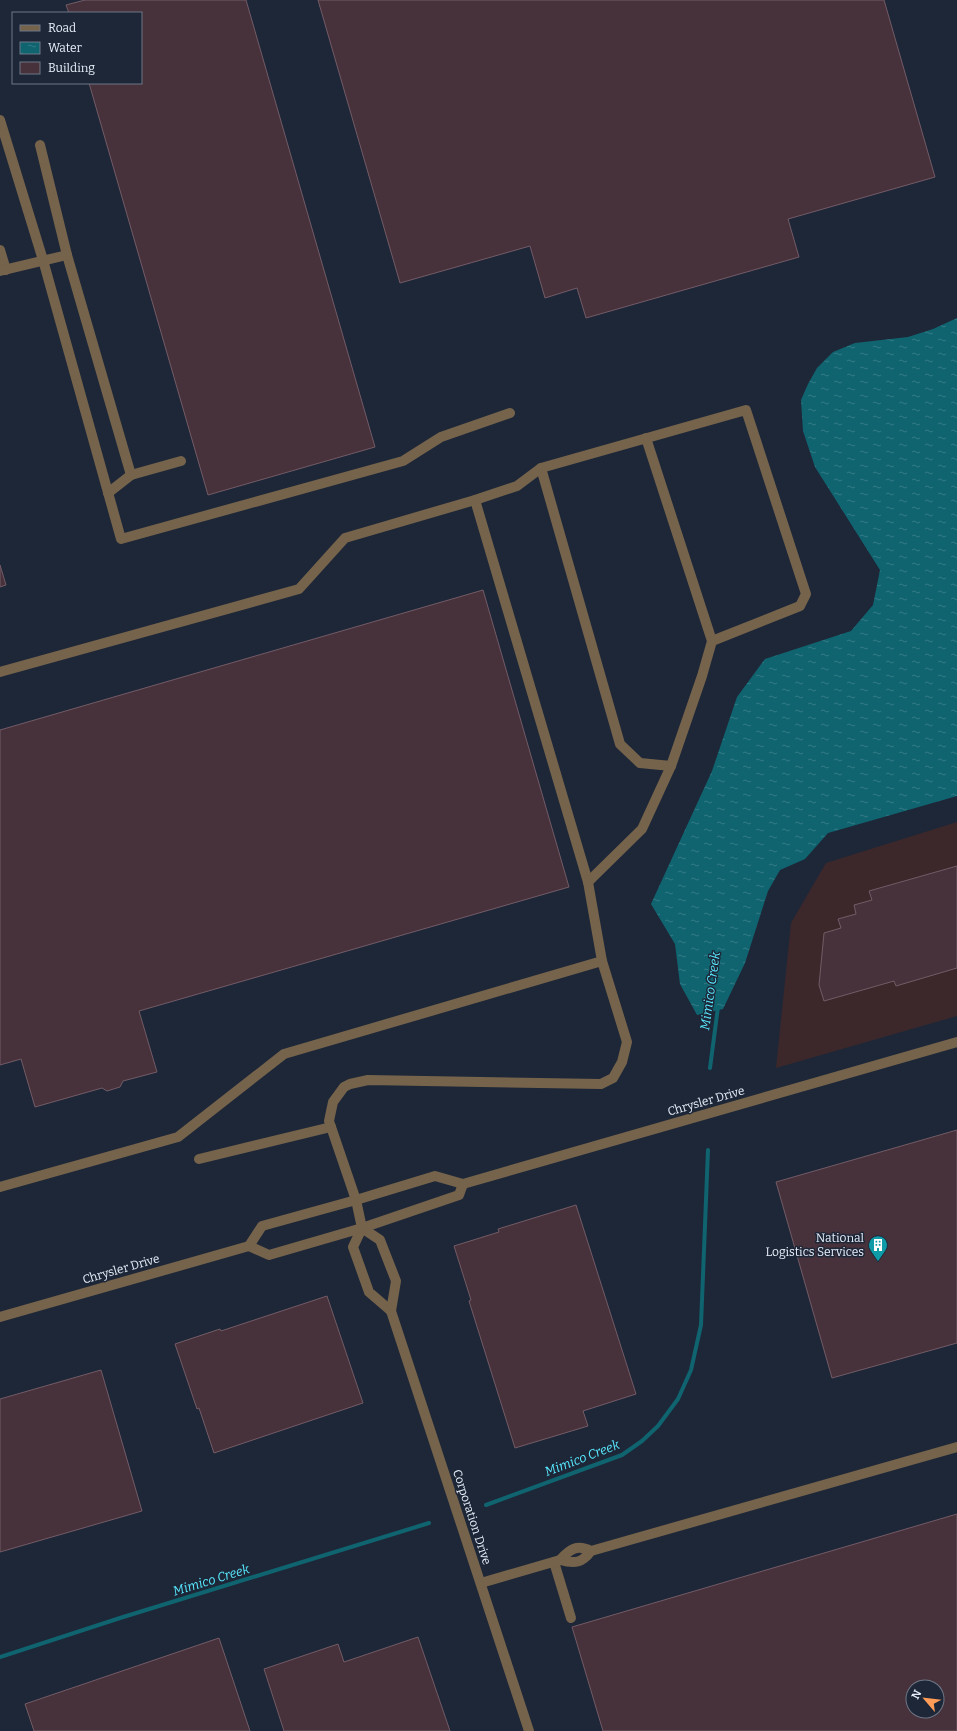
<svg xmlns="http://www.w3.org/2000/svg" width="957" height="1731" font-family="Bitter,serif">
  <style>
    .commercial { fill: #3c282b }
    .water { fill: url(#water-ripples) }
    .lines { fill: none; stroke-linecap: round; stroke-linejoin: round }
    .stream { stroke: #0f6470; stroke-width: 4 }
    .building { fill: #47323c; stroke: #735b66; fill-rule: evenodd }
    .minor { stroke: #75634b; stroke-width: 10 }
    .labels { text-anchor: middle; dominant-baseline: central; stroke-width: 3; stroke-linejoin: round; paint-order: stroke }
    .street-label { font-size: 12px; fill: #e8effa; stroke: #1d2738 }
    .poi-label { font-size: 12px; fill: #e8effa; stroke: #1d2738; text-anchor: end }
    .water-label { font-size: 13px; font-style: italic; fill: #59e9ff; stroke: #1d2738 }
  </style>
  <defs>
    <pattern id="water-ripples" width="26" height="14" patternUnits="userSpaceOnUse"><rect width="26" height="14" fill="#0f6470"/><path d="M2 4q2-2 4 0t4 0M15 11q2-2 4 0t4 0" fill="none" stroke="#327a85"/></pattern>
  </defs>
  <rect width="100%" height="100%" fill="#1d2738"/>
  <!-- commercial -->
  <path class="commercial" d="M 957,822 L 957,1016 L 776,1068 L 791,923 L 826,863 Z"/>
  <!-- water -->
  <path class="water" d="M 957,318 L 957,796 L 828,833 L 805,859 L 780,870 L 768,891 L 745,963 L 723,1009 L 697,1015 L 680,984 L 675,944 L 651,904 L 712,771 L 737,697 L 765,659 L 851,631 L 873,605 L 880,570 L 815,467 L 803,431 L 801,400 L 808,384 L 817,368 L 833,352 L 855,343 L 908,337 L 933,329 Z"/>
  <g class="lines">
    <!-- stream -->
    <g class="stream">
      <path d="M 710,1068 L 718,1007"/>
      <path d="M 486,1505 L 622,1455 L 642,1441 L 658,1426 L 678,1399 L 691,1370 L 701,1325 L 708,1150"/>
      <path d="M 0,1657 L 120,1618 L 429,1523"/>
    </g>
  </g>
  <!-- building -->
  <g class="building">
    <path d="M 85,0 L 246,0 L 375,447 L 208,495 L 89,83 L 141,83 L 141,13 L 69,13 L 66,5 Z"/>
    <path d="M 318,0 L 884,0 L 935,177 L 788,219 L 799,257 L 586,318 L 577,288 L 545,298 L 530,246 L 400,283 Z"/>
    <path d="M 0,565 L 6,585 L 0,587 Z"/>
    <path d="M 483,590 L 569,887 L 139,1011 L 157,1072 L 123,1081 L 120,1087 L 107,1091 L 102,1088 L 35,1107 L 21,1059 L 0,1065 L 0,730 Z"/>
    <path d="M 957,866 L 957,968 L 896,986 L 894,981 L 824,1001 L 819,985 L 824,933 L 841,928 L 838,919 L 856,914 L 854,905 L 872,900 L 869,891 Z"/>
    <path d="M 957,1130 L 957,1343 L 832,1378 L 776,1182 Z"/>
    <path d="M 576,1205 L 636,1394 L 583,1411 L 588,1426 L 515,1448 L 469,1301 L 471,1300 L 454,1246 L 499,1232 L 498,1229 Z"/>
    <path d="M 327,1296 L 363,1403 L 214,1453 L 199,1408 L 197,1409 L 175,1344 L 220,1329 L 221,1331 Z"/>
    <path d="M 101,1370 L 142,1511 L 0,1552 L 0,1399 Z"/>
    <path d="M 957,1514 L 957,1731 L 603,1731 L 572,1627 ZM 913,1687 L 937,1687 L 937,1711 L 913,1711 Z"/>
    <path d="M 418,1637 L 450,1731 L 284,1731 L 264,1669 L 338,1644 L 344,1662 Z"/>
    <path d="M 219,1638 L 250,1731 L 34,1731 L 25,1704 Z"/>
  </g>
  <g class="lines">
    <!-- minor -->
    <g class="minor">
      <path d="M 0,120 L 43,260 L 121,539 L 403,461 L 441,437 L 510,413"/>
      <path d="M 40,145 L 67,255 L 131,475 L 108,493"/>
      <path d="M 0,250 L 6,270"/>
      <path d="M 0,271 L 67,255"/>
      <path d="M 646,438 L 712,641"/>
      <path d="M 541,468 L 620,744 L 640,763 L 671,766"/>
      <path d="M 131,475 L 181,461"/>
      <path d="M 0,672 L 299,589 L 345,538 L 475,500 L 517,486 L 541,468 L 746,410 L 806,594 L 800,606 L 712,641 L 702,676 L 671,766 L 642,829 L 588,882"/>
      <path d="M 199,1159 L 331,1127"/>
      <path d="M 0,1187 L 178,1137 L 284,1054 L 602,961"/>
      <path d="M 362,1228 L 380,1240 L 396,1281 L 391,1311 L 529,1731"/>
      <path d="M 249,1246 L 262,1226 L 356,1200 L 435,1176 L 463,1184 L 957,1042"/>
      <path d="M 391,1311 L 369,1292 L 353,1247 L 362,1228 L 356,1200 L 329,1121 L 333,1102 L 344,1087 L 350,1084 L 368,1080 L 601,1084 L 613,1078 L 622,1062 L 627,1042 L 602,961 L 588,882 L 475,500"/>
      <path d="M 0,1317 L 249,1246 L 269,1255 L 362,1228 L 459,1195 L 463,1184"/>
      <path d="M 591,1551 C 577,1544 570,1549 560,1560 C 575,1564 582,1563 591,1551 L 957,1447"/>
      <path d="M 554,1562 L 571,1618"/>
      <path d="M 481,1583 L 560,1560"/>
    </g>
  </g>
  <!-- icons -->
  <defs>
    <g id="building-pin" transform="scale(1)"><path d="M0 17L-7.5 6A9.5 9.5 0 1 1 7.5 6Z" fill="#0f9aa8" stroke="#1d2738"/><path d="M-4-6H4V6H1V3H-1V6H-4ZM-2.5-4.3h1.7v1.8h-1.7ZM.8-4.3h1.7v1.8H.8ZM-2.5-1h1.7V.8h-1.7ZM.8-1h1.7V.8H.8Z" fill="#fff"/></g>
  </defs>
  <g fill-rule="evenodd">
    <use href="#building-pin" x="878" y="1245"/>
  </g>
  <g class="labels">
    <!-- street labels -->
    <g class="street-label">
      <text transform="translate(706 1101) rotate(-16)">Chrysler Drive</text>
      <text transform="translate(121 1269) rotate(-16)">Chrysler Drive</text>
      <text transform="translate(472 1517) rotate(72)">Corporation Drive</text>
    </g>
    <!-- poi labels -->
    <g class="poi-label">
      <text x="864" y="1238">National<tspan x="864" dy="14">Logistics Services</tspan></text>
    </g>
    <!-- water labels -->
    <g class="water-label">
      <text transform="translate(710 991) rotate(-82)">Mimico Creek</text>
      <text transform="translate(582 1458) rotate(-21)">Mimico Creek</text>
      <text transform="translate(211 1580) rotate(-17)">Mimico Creek</text>
    </g>
  </g>
  <!-- legend -->
  <rect x="12" y="12" width="130" height="72" fill="#1d2738" stroke="#6e7786"/>
  <rect x="20" y="25" width="20" height="6" fill="#75634b" stroke="#6e7786"/>
  <text x="48" y="32" font-size="12" fill="#e8effa">Road</text>
  <rect x="20" y="42" width="20" height="12" fill="url(#water-ripples)" stroke="#6e7786"/>
  <text x="48" y="52" font-size="12" fill="#e8effa">Water</text>
  <rect x="20" y="62" width="20" height="12" fill="#47323c" stroke="#6e7786"/>
  <text x="48" y="72" font-size="12" fill="#e8effa">Building</text>
  <!-- north arrow -->
  <g transform="translate(925 1699) rotate(298)"><circle r="19" fill="#1d2738" stroke="#6e7786"/>
  <path d="M0-3L7 15L0 10L-7 15Z" fill="#fe9c58"/>
  <text y="-6" font-size="11" font-weight="bold" text-anchor="middle" fill="#e8effa">N</text>
  </g>
</svg>
